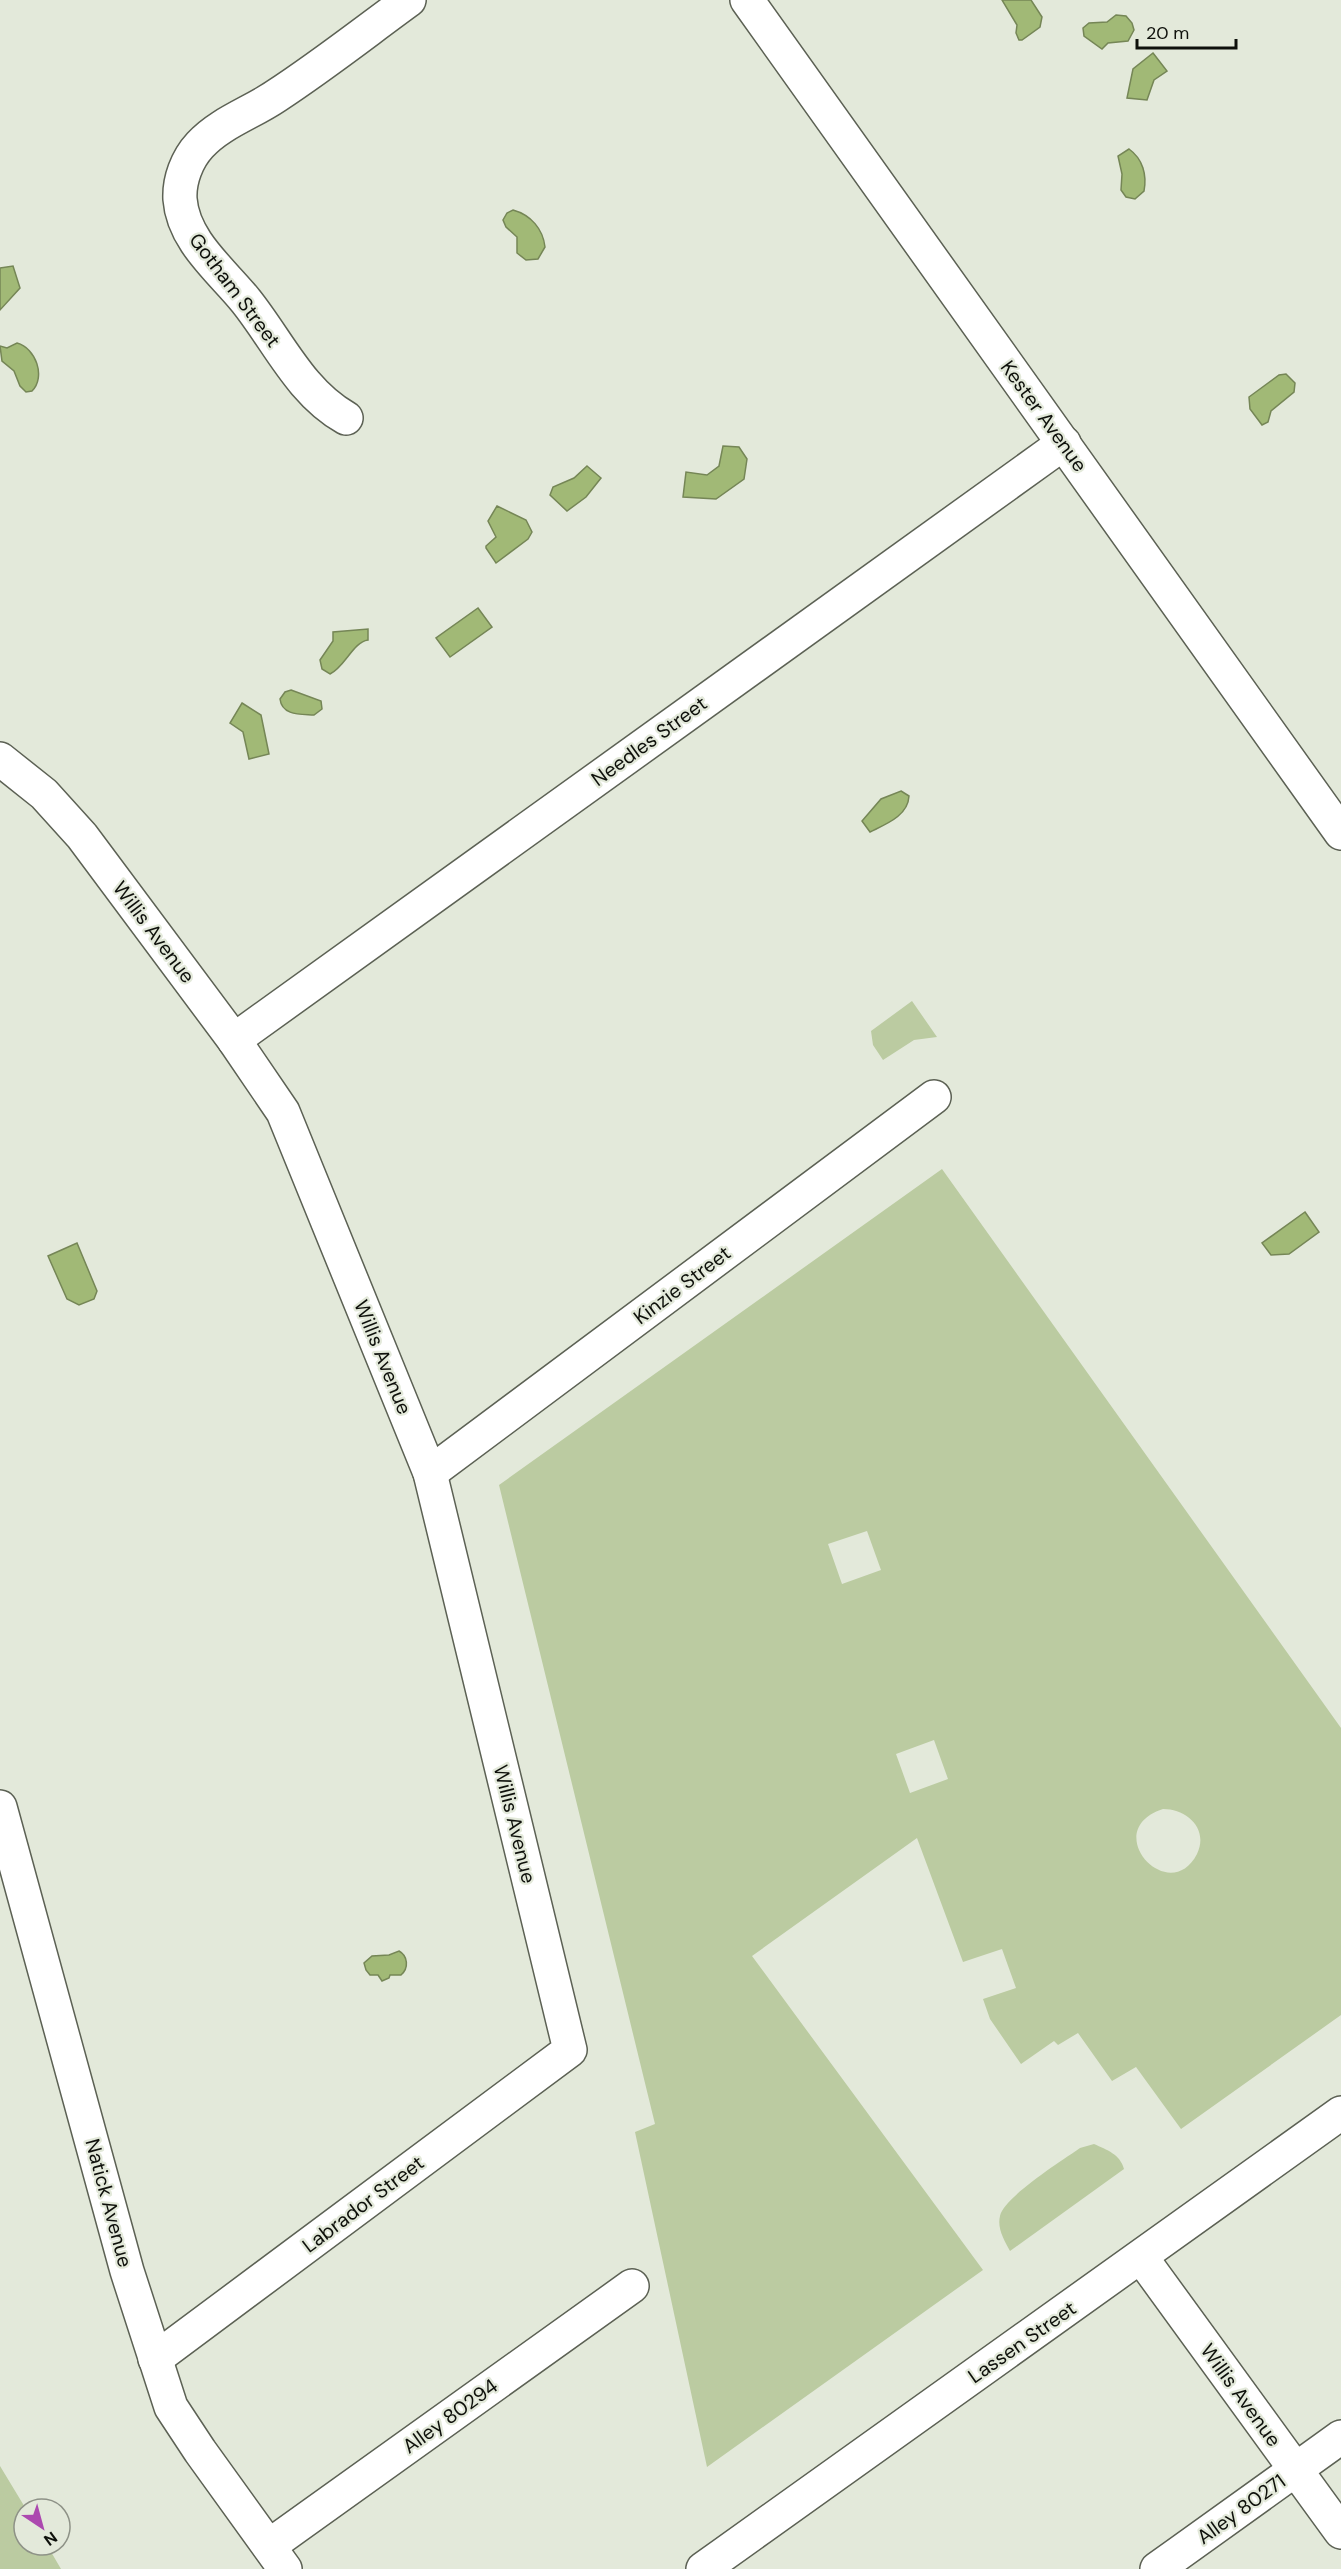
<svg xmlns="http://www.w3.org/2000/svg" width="1341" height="2569" font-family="'DM Sans',sans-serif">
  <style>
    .green { fill: #bbcba1; fill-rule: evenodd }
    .water { fill: #a1b976; stroke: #758656; stroke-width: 1.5 }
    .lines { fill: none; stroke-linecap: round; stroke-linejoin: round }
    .minor-casing { stroke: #5c6154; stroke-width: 36 }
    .major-casing { stroke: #5c6154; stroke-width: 36 }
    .minor { stroke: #fff; stroke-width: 33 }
    .major { stroke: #fff; stroke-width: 33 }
    .labels { text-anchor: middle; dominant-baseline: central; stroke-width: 4.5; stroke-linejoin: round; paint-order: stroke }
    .street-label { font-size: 20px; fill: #0e100b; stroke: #e3e9da }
  </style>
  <rect width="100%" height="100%" fill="#e3e9da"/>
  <!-- green -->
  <g class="green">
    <path d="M 912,1001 L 937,1037 L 914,1040 L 883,1060 L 873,1045 L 871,1031 Z"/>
    <path d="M 942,1169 L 1341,1728 L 1341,2015 L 1181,2129 L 1136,2067 L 1112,2081 L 1078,2033 L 1058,2045 L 1054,2041 L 1021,2064 L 990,2019 L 983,1999 L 1016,1988 L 1002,1949 L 963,1962 L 917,1838 L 752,1956 L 983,2270 L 707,2467 L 635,2132 L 655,2124 L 499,1485 ZM 867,1531 L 881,1570 L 842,1584 L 828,1544 ZM 934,1740 L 948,1779 L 910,1793 L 896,1754 ZM 1163,1809 C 1187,1809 1209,1829 1197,1854 C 1169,1908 1098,1830 1163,1809 Z"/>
    <path d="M 1094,2144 C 1107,2150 1120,2154 1124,2169 L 1010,2251 C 1004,2240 997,2228 1000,2216 C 1004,2197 1063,2160 1080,2148 Z"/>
    <path d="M 0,2466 L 26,2509 L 24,2545 L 47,2545 L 61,2569 L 0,2569 Z"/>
  </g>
  <!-- water -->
  <g class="water">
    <path d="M 1002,0 L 1031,0 L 1042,17 L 1040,27 L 1022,40 L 1019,40 L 1016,33 L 1017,25 Z"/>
    <path d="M 1116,15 L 1126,16 L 1132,23 L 1134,30 L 1128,41 L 1108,43 L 1102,49 L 1084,36 L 1083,28 L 1089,23 L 1107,22 Z"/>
    <path d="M 1153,53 L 1167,71 L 1154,80 L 1147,100 L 1127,98 L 1133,69 Z"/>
    <path d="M 1129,149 C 1143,159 1147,175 1144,191 L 1135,199 L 1126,197 L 1121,190 L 1122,174 L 1118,156 Z"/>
    <path d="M 513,210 C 531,215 543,229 545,247 L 538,259 L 526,260 L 517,253 L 517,237 L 506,227 L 503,220 L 507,213 Z"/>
    <path d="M 13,266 L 20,288 L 0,310 L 0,268 Z"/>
    <path d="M 17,343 C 36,348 46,377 32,391 L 26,392 L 20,386 L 14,371 L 2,361 L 0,346 L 7,348 Z"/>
    <path d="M 1286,374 L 1295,383 L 1294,392 L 1271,411 L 1268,422 L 1262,425 L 1250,409 L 1249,397 L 1279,375 Z"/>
    <path d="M 723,446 L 739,447 L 747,459 L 744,479 L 716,499 L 683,497 L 686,472 L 707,475 L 719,466 Z"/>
    <path d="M 587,466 L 601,478 L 586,497 L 567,511 L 550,495 L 553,487 L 574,478 Z"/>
    <path d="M 497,506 L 526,520 L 532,532 L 528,539 L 496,563 L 486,548 L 486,546 L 496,537 L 488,521 Z"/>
    <path d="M 478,608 L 492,627 L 450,657 L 436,638 Z"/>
    <path d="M 368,629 L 368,640 C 353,642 345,667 330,674 L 322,669 L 320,660 L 333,641 L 333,632 Z"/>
    <path d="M 291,690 L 321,701 L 322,709 L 314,715 C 301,714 282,716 280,699 L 285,692 Z"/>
    <path d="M 242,703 L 261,715 L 269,754 L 249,759 L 243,732 L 230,723 Z"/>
    <path d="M 901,791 L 909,796 C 908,816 886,824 870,832 L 862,821 L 881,799 Z"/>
    <path d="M 1305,1212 L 1319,1232 L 1289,1254 L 1271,1255 L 1262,1243 Z"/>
    <path d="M 77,1243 L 97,1291 L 94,1299 L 79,1305 L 67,1299 L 48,1256 Z"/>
    <path d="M 399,1951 C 408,1956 409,1968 401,1975 L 390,1975 L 389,1978 L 382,1981 L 378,1975 L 370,1975 L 366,1970 L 364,1963 L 372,1956 L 389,1955 Z"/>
  </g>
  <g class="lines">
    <!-- minor casing -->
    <g class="minor-casing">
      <g id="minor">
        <path d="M 747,0 L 1341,833"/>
        <path d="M 346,418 C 300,392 278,341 246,301 C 222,271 183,241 180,199 C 179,180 187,159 200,145 C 220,123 251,113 276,96 C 322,66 365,32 409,0"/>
        <path d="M 0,759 L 44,794 L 82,836 L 234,1040 L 283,1112 L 430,1473 L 570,2050 L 155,2359"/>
        <path d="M 234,1040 L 1064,443"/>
        <path d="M 430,1473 L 934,1097"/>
        <path d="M 0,1807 L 127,2271 L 171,2407 L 200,2451 L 285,2569"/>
        <path d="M 1141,2257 L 1341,2532"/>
        <path d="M 269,2546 L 632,2286"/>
        <path d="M 1157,2569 L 1341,2437"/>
      </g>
    </g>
    <!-- major casing -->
    <g class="major-casing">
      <path id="major" d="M 703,2569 L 1341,2113"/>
    </g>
    <!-- minor -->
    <use href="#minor" class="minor"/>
    <!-- major -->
    <use href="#major" class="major"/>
  </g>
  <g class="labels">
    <!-- street labels -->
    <g class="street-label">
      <text transform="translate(235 290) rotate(53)">Gotham Street</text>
      <text transform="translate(1044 416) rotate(54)">Kester Avenue</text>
      <text transform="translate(649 741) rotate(-36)">Needles Street</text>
      <text transform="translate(154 932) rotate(53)">Willis Avenue</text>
      <text transform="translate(682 1285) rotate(-37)">Kinzie Street</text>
      <text transform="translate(383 1357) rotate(68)">Willis Avenue</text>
      <text transform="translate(515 1824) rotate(76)">Willis Avenue</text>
      <text transform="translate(109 2203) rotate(75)">Natick Avenue</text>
      <text transform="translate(363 2204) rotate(-37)">Labrador Street</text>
      <text transform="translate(1022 2342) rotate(-35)">Lassen Street</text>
      <text transform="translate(1241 2395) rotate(54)">Willis Avenue</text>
      <text transform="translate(450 2416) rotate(-36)">Alley 80294</text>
      <text transform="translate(1241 2509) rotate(-36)">Alley 80271</text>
    </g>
  </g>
  <!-- north arrow -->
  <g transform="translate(42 2527) rotate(144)"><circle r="28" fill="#e3e9da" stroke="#8e9287" stroke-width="1.5"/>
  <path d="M0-4.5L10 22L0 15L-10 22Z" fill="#ac49af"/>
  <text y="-9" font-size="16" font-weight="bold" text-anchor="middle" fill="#0e100b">N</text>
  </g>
  <!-- scale -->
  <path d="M1137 39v9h99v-9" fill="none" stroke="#0e100b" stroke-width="3"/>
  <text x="1146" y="39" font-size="18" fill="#0e100b" stroke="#e3e9da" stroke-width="4.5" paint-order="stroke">20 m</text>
</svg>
